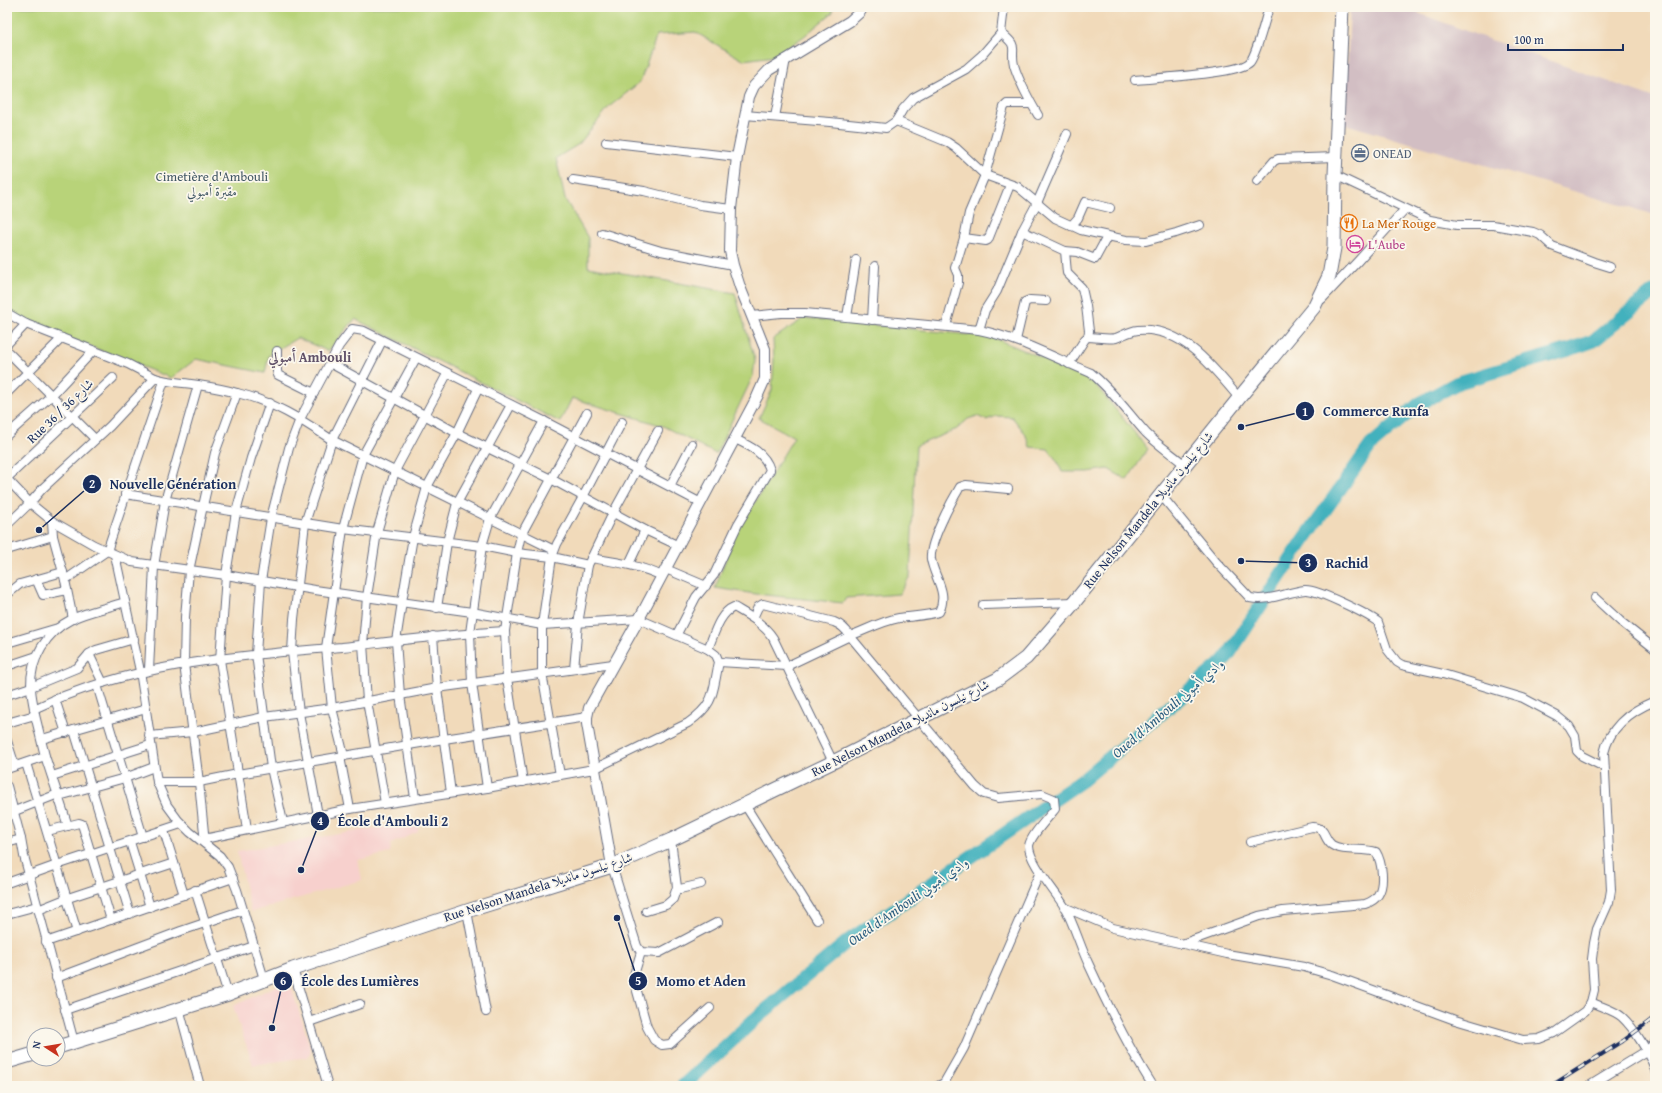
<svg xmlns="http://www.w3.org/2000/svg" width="1662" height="1093" font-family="'Gentium Book Plus',Amiri,serif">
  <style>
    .built { fill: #f7d0cd }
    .industrial { fill: #d2bec3 }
    .green { fill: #b8d379; stroke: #6a816c }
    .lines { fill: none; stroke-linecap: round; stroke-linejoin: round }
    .river { stroke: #42b1bd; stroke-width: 14 }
    .minor-casing { stroke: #666b7e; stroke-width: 10 }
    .tertiary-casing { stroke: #666b7e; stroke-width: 12 }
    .primary-casing { stroke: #666b7e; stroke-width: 15 }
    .minor { stroke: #fff; stroke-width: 8 }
    .tertiary { stroke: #fff; stroke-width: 10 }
    .primary { stroke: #fff; stroke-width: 13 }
    .rail-casing { stroke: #1b2f5e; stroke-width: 4 }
    .rail { stroke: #fbf7ec; stroke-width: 2.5; stroke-dasharray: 8; stroke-linecap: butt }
    .labels { text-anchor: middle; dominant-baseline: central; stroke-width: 3.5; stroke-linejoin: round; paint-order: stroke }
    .service-label { font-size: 13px; fill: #4e5e75; stroke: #fbf7ec; text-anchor: start }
    .park-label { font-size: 13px; fill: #425865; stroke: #fbf7ec }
    .food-label { font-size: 13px; fill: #c56008; stroke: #fbf7ec; text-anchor: start }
    .hotel-label { font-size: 13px; fill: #b23c85; stroke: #fbf7ec; text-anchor: start }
    .street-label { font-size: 13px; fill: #1b2f5e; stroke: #fbf7ec }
    .neighbourhood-label { font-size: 14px; font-weight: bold; fill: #605169; stroke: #fbf7ec }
    .water-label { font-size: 14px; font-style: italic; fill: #295c7f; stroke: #fbf7ec }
    .leader { fill: none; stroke: #1b2f5e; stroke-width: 1.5 }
    .callout-dot { fill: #1b2f5e; stroke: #fbf7ec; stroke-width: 1.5 }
    .mark-label { font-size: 12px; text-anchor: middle; font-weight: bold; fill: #fff }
    .callout-label { font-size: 14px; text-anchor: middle; font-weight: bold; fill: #1b2f5e; stroke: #fbf7ec; stroke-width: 3.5; stroke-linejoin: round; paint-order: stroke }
  </style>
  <rect width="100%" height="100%" fill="#fbf7ec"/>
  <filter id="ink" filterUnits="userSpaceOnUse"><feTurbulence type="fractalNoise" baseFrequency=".025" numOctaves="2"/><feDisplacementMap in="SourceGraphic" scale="8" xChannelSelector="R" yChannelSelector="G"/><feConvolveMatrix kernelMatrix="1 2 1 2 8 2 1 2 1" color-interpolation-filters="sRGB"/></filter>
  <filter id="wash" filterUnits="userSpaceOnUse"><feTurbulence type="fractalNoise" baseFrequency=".012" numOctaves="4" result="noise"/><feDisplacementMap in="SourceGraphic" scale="16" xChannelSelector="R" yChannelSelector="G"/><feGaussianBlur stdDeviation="0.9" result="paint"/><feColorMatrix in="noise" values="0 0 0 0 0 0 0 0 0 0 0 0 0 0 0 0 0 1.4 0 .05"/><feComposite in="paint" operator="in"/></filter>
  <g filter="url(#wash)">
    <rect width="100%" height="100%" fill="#f1daba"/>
    <!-- built -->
    <g class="built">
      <path d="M 418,821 L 418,832 L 391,844 L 390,853 L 358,860 L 362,880 L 251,912 L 237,851 Z"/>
      <path d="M 289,980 L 311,1050 L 308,1057 L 253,1065 L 233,1006 Z"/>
    </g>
    <!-- industrial -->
    <path class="industrial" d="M 1350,7 L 1402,7 L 1477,35 L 1655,98 L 1655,215 L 1345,124 Z"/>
    <!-- green -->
    <g class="green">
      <path d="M 7,7 L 832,7 L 833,12 L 803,37 L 775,56 L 743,60 L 695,32 L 657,35 L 640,82 L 609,107 L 579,144 L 556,158 L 565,199 L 588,238 L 588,267 L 735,293 L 755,360 L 753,376 L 716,454 L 663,426 L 572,398 L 560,422 L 355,319 L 328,351 L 297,338 L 269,355 L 265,373 L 196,359 L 171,378 L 25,321 L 7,312 Z"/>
      <path d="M 804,318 L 992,337 L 1090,378 L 1148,449 L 1127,480 L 1108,469 L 1088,472 L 1062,472 L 1057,461 L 1048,449 L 1030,447 L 1025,433 L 1012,417 L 997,416 L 986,420 L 977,416 L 968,419 L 957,429 L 916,446 L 910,576 L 899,594 L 846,598 L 843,603 L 756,594 L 715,588 L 734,537 L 794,437 L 759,418 L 772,390 L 774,360 L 773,339 Z"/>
    </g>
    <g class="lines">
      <!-- river -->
      <path class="river" d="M 683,1086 L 754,1020 L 848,941 L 1083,780 L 1225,660 L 1301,544 L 1371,445 L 1419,404 L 1457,383 L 1571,349 L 1593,341 L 1655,291"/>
    </g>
  </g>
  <g filter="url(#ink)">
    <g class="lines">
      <!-- minor casing -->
      <g class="minor-casing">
        <g id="minor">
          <path d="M 1001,33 C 1020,48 1010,46 1014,65 C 1018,79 1030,102 1038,115"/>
          <path d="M 1135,80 C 1154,78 1240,74 1250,62 C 1257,53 1265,20 1269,7"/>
          <path d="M 745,115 L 830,122 L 886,128 L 896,121 L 903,109 L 913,98 L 966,69 L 982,55 L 1001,33 L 1004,7"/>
          <path d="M 775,117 L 786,59"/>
          <path d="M 896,121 L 947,142 L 956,148 L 985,175 L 1018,187 L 1055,218 L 1081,230 L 1126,240 L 1146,241 L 1176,233 L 1200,225"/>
          <path d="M 606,142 L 737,157"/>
          <path d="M 1335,175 L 1430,220 L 1457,225 L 1493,225 L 1533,232 L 1540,235 L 1552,246 L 1594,262 L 1610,267"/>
          <path d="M 573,180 L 644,191 L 700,205 L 731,209"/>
          <path d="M 1257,181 L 1274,161 L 1278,159 L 1336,157"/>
          <path d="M 1071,226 L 1078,218 L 1085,202 L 1110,208"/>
          <path d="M 1022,231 L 1065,251 L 1067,273 L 1082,288 L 1086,306 L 1089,331 L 1088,337 L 1085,339 L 1069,364"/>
          <path d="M 602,233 L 661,251 L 733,265"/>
          <path d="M 964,238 L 986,241 L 988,240 L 1010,185"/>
          <path d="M 1065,251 L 1077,252 L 1095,259 L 1107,237"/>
          <path d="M 1322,299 L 1357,262 L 1405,209"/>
          <path d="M 7,313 L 26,324 L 128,364 L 155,378"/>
          <path d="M 752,316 L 781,313 L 805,313 L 979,330 C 1019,338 1054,358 1091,373 C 1112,390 1128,413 1146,433 C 1158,445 1172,454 1185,465"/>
          <path d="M 847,317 L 856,260"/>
          <path d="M 872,320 L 875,266"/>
          <path d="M 946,326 L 958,283 L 958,275 L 955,268 L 964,238 L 969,213 L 985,175 L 1004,107 L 1007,104 L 1031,104"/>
          <path d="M 979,330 L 985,310 L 997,291 L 1022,231 L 1037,203 L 1067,134"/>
          <path d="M 1088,337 C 1097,337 1107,340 1116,338 C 1124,335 1129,331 1138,330 C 1182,326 1214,368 1239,398"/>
          <path d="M 1016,340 L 1025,302 L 1030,300 L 1046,301"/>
          <path d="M 7,344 L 26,324"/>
          <path d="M 7,351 L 95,439"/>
          <path d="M 277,351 L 277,371 L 278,375 L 314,393"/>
          <path d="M 330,363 L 457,433 L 551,479 L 645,530 L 679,546"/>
          <path d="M 7,393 L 62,338"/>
          <path d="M 7,435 L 52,395 L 93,351"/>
          <path d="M 7,478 L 113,378"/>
          <path d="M 7,479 L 30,503 L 52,521 L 94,545 L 132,562 L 226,575 L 315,590 L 472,612 L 542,625 L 639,619 L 708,649 L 716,655 L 719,662 C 712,693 716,703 688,723 L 594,769 L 487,788 L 350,809 L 204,839"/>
          <path d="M 670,486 L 692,444"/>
          <path d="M 125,494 L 343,529 L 482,546 L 517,553 L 552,557 L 588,565"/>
          <path d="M 1161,495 L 1216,562 L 1250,598 C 1268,602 1287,592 1305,590 C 1317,589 1367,614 1378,622 L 1387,649 L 1397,662 L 1402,665 L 1443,674 L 1523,698 L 1557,716 L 1569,726 L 1575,736 L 1577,751 L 1582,756 L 1604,767"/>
          <path d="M 52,521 L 53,536 L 65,580 L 73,619"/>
          <path d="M 7,525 L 30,503 L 43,488 L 110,426 L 155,378 C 169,383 183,382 198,385 C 211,387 224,389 237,393 C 272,401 302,420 332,440 L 554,550"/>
          <path d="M 7,550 L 53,536"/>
          <path d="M 115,555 L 140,671 L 157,782 L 167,805 L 178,820 L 190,832 L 220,856 L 228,867 L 237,890 L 264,979"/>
          <path d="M 591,558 C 616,562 639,565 662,576"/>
          <path d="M 629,564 L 645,530"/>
          <path d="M 666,569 L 706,586"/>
          <path d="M 36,579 L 43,595 L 67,590"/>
          <path d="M 65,580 L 107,551 L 164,381"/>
          <path d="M 9,593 L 20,584 L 63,572"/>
          <path d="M 1595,598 L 1620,621 L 1655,649"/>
          <path d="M 983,605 L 1075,602"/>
          <path d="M 437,608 L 447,542 L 457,503 L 511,405"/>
          <path d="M 753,618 L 758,607 L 763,604 L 834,622 C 842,625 846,629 850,636 C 866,630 882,621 899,618 C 912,616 926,616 939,612 C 949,592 934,578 931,559 C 929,543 951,502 960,487 L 966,485 L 1008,489"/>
          <path d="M 677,634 L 696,597 L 714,575 L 738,524 L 770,470 C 765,453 750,446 735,439"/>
          <path d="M 433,636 L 437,688 L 451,793"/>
          <path d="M 7,643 L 58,628"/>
          <path d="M 708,649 C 714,635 719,613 734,607 C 749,616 763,623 773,638 L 833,762"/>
          <path d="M 89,654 L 103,683"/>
          <path d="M 719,662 L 787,666 L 850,636 L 975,786 L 984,794 L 998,798 L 1042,794 L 1054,799 L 1055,809 C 1049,817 1030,836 1029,846 C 1029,862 1055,891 1064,906 C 1074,924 1080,946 1089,965 C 1108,1006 1128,1047 1153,1086"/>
          <path d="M 7,666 L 37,656"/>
          <path d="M 574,669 L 578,624 L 588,565 L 613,513 L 658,431"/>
          <path d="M 149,670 L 154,566 L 165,501 L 198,385"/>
          <path d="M 97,685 L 143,837"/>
          <path d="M 7,695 L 31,687 L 77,668 L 89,654 L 96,650 L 134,639"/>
          <path d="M 55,699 L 66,733"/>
          <path d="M 34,709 C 130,663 237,656 342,647 C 396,641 450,634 505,631"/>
          <path d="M 35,715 L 45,756 L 68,826"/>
          <path d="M 7,723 L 35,715 C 34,706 31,696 31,687 C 30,659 46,632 72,619 C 88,611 108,608 125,602"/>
          <path d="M 74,730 L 130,914"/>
          <path d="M 149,736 L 193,732 L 264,717 L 332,708 L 437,688 L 613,664"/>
          <path d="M 42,739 L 146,709"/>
          <path d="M 7,741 L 15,766"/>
          <path d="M 344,756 L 332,708 L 326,648 L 343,529 L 363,455 L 416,358"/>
          <path d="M 340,757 L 350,809"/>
          <path d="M 26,763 L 77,932"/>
          <path d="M 7,769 L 45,756"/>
          <path d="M 560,775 L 542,673 L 542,625 L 552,557 L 557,544 L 583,497 L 622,422"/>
          <path d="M 52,776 L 150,745"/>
          <path d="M 157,782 L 199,782 L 238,774 L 444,739 L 587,717"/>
          <path d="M 523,782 L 507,678 L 505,631 L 517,553 L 521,535 L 587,413"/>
          <path d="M 7,786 L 21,839 L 24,856 L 74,1042"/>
          <path d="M 487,788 L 472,683 L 470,633 L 482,546 L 490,519 L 544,421"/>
          <path d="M 59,796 L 125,778 L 154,767"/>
          <path d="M 415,798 L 400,695 L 396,641 L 402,602 L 413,537 L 427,487 L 457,433 L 478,389"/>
          <path d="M 385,803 L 367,701 L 363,644 L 367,597 L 377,532 L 395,471 L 447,374"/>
          <path d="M 745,805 L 817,920"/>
          <path d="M 7,814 L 58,794"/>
          <path d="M 318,815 L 299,713 L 292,652 L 294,619 L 305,523 L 332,440 L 382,341"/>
          <path d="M 283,822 L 271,768 L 256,654 L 261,581 L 271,518 L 289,448 L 300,419 L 339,346 L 352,329 L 364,331 L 544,421 L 701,503"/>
          <path d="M 247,829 L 220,660 L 226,575 L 236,512 L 251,458 L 270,403"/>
          <path d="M 47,831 L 79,823 L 82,824 L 111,920"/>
          <path d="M 164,831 L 184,895"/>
          <path d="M 130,842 L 150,907"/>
          <path d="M 7,843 L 21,839"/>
          <path d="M 205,843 L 199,782 L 184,664 L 185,617 L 189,571 L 203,506 L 215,453 L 237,393"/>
          <path d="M 612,866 L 637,946 L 641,952 L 659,953 L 718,922"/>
          <path d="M 7,883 L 57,865 L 181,824"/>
          <path d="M 677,887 L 680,889 L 701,884"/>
          <path d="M 195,890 L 228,994"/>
          <path d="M 1064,907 L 1113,928 L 1227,954 L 1304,967 L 1332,975 L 1455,1020 L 1523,1040 L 1539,1039 L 1554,1033 L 1585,1011 L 1591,1002 L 1594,990 L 1592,959 L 1594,943 L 1597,929 L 1609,902 L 1611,890 L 1604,753 C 1610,726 1630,711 1655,701"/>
          <path d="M 38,910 L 68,898 L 174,863"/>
          <path d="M 467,911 L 486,1012"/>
          <path d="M 646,911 L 666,905 L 673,899 L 677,887 L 671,840"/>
          <path d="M 7,914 L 37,906"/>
          <path d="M 46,942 L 233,878"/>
          <path d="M 1182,944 L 1259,916 L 1283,911 L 1365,904 C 1371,902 1375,900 1378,895 C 1385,884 1382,862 1376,852 C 1363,848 1343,852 1332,845 C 1323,839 1327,827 1312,827 L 1250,842"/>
          <path d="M 641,952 L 634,975 L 635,984 L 647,1027 L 654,1040 L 662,1045 L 670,1044 L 710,1008"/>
          <path d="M 293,969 L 328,1086"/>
          <path d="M 56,978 L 181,931 L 243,910"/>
          <path d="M 1591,1002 C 1601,1007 1614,1010 1622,1017 C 1634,1028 1651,1055 1655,1070"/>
          <path d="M 179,1008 L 200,1086"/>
          <path d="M 65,1010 L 254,946"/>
          <path d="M 309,1022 L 360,1004"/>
          <path d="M 938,1086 L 944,1083 L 964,1048 L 1040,872"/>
          <path d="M 1589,1086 L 1646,1051 L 1655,1043"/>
        </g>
      </g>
      <!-- tertiary casing -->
      <g class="tertiary-casing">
        <path id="tertiary" d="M 612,866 L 587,724 L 587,717 L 589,708 L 639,619 L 757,397 L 765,379 L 765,349 L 740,287 L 733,265 L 730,251 L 731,209 L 737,157 L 749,97 L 754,86 L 769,70 L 850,21 L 860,12 L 863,7"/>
      </g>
      <!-- primary casing -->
      <g class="primary-casing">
        <g id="primary">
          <path d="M 58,1047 L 228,994 L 293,969 L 467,911 L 612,866 L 671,840 L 833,762 L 998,679 L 1026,658 L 1072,605 L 1239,398 L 1314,307 L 1329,276 L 1334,248 L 1335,175 L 1342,7"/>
          <path d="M 7,1062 L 34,1054"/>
        </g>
      </g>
      <!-- minor -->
      <use href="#minor" class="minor"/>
      <!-- tertiary -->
      <use href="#tertiary" class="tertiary"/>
      <!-- primary -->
      <use href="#primary" class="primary"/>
      <!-- rail casing -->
      <g class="rail-casing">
        <path id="rail" d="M 1551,1086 L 1623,1041 L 1655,1017"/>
      </g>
      <!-- rail -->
      <use href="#rail" class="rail"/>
    </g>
  </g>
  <!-- icons -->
  <defs>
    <g id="office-ring" transform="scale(0.9)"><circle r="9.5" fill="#fbf7ec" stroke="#5c6f8a" stroke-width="1.5"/><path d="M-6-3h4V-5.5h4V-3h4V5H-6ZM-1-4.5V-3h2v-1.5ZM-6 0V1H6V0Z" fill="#5c6f8a"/></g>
    <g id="restaurant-ring" transform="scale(0.9)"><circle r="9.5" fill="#fbf7ec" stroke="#e8710a" stroke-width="1.5"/><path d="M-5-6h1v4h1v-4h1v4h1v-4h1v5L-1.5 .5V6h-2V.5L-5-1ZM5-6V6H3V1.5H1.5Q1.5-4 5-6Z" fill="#e8710a"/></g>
    <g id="hotel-ring" transform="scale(0.9)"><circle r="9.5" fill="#fbf7ec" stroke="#d1479c" stroke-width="1.5"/><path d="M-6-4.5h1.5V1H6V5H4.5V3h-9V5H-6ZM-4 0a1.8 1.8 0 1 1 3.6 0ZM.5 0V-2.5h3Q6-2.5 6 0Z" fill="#d1479c"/></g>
  </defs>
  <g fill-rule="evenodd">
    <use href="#office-ring" x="1360" y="153"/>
    <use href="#restaurant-ring" x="1349" y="223"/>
    <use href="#hotel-ring" x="1355" y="244"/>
  </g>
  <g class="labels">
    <!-- service labels -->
    <g class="service-label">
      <text x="1373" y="153">ONEAD</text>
    </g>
    <!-- park labels -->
    <g class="park-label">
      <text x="212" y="176">Cimetière d'Ambouli<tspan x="212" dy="15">مقبرة أمبولي</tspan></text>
    </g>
    <!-- food labels -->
    <g class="food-label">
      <text x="1362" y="223">La Mer Rouge</text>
    </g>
    <!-- hotel labels -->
    <g class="hotel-label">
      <text x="1368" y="244">L'Aube</text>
    </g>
    <!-- street labels -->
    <g class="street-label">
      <text transform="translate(60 411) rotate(-44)">Rue 36 / شارع 36</text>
      <text transform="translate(1148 510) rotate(-51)">Rue Nelson Mandela شارع نيلسون مانديلا</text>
      <text transform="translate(900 728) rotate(-27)">Rue Nelson Mandela شارع نيلسون مانديلا</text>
      <text transform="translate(538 887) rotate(-18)">Rue Nelson Mandela شارع نيلسون مانديلا</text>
    </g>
    <!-- neighbourhood labels -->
    <g class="neighbourhood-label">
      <text x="310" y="357">أمبولي Ambouli</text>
    </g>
    <!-- water labels -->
    <g class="water-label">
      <text transform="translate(1168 708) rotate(-41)">Oued d'Ambouli وادي أمبولي</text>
      <text transform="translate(908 901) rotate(-35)">Oued d'Ambouli وادي أمبولي</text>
    </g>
  </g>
  <!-- callouts -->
  <path class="leader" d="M1241 427L1305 411M39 530L92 484M1241 561L1308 563M301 870L320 821M617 918L638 981M272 1028L283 981"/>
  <g class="callout-dot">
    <circle cx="1241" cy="427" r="4"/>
    <circle cx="39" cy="530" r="4"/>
    <circle cx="1241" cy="561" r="4"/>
    <circle cx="301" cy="870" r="4"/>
    <circle cx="617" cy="918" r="4"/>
    <circle cx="272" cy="1028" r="4"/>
    <circle cx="1305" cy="411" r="10"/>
    <circle cx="92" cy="484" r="10"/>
    <circle cx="1308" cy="563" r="10"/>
    <circle cx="320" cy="821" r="10"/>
    <circle cx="638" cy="981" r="10"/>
    <circle cx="283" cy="981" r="10"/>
  </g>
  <g class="mark-label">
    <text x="1305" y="416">1</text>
    <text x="92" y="488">2</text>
    <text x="1308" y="567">3</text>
    <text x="320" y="825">4</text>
    <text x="638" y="985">5</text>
    <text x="283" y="985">6</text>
  </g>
  <g class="callout-label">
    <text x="1376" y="416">Commerce Runfa</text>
    <text x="173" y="489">Nouvelle Génération</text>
    <text x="1347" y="568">Rachid</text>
    <text x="393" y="826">École d'Ambouli 2</text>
    <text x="701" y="986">Momo et Aden</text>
    <text x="360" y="986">École des Lumières</text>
  </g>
  <!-- margin -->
  <rect width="1662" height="1093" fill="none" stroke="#fbf7ec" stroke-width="24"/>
  <!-- north arrow -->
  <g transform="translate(46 1047) rotate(282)"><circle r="19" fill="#fbf7ec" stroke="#a1a7b3"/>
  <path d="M0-3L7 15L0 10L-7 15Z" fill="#c8321e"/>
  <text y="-6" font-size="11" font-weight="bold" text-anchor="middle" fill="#1b2f5e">N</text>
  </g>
  <!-- scale -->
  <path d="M1508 44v6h115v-6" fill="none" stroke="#1b2f5e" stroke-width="2"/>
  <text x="1514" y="44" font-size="12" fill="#1b2f5e" stroke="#fbf7ec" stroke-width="3" paint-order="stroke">100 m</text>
</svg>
